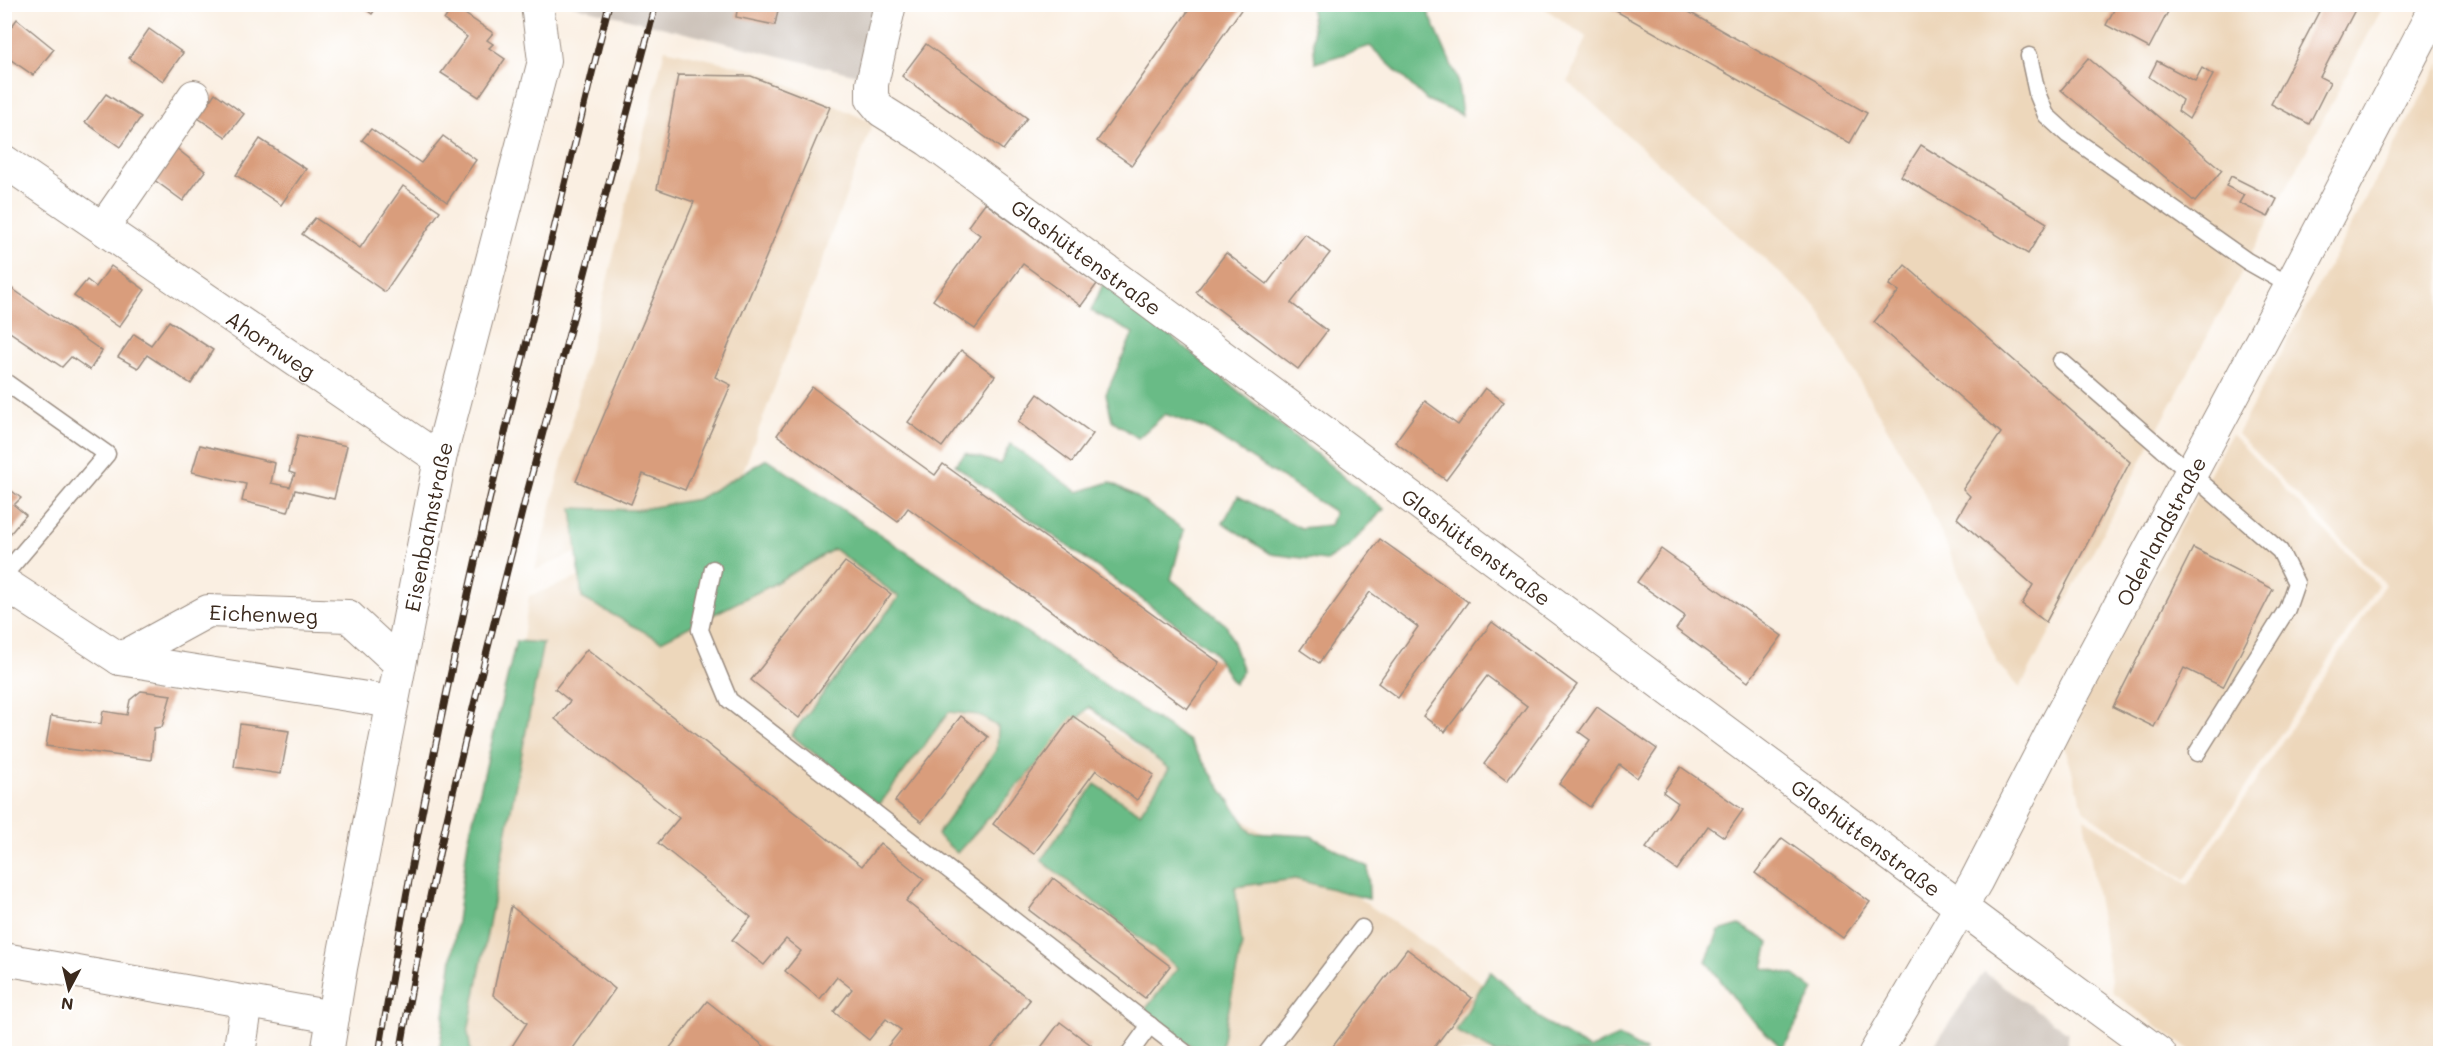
<svg xmlns="http://www.w3.org/2000/svg" width="2445" height="1058" font-family="Mali,sans-serif">
  <style>
    .built { fill: #edd7bb }
    .industrial { fill: #ccc2b9 }
    .forest { fill: #69bb86; stroke: #527252; stroke-width: 1.5 }
    .building { fill: #d99d7b }
    .lines { fill: none; stroke-linecap: round; stroke-linejoin: round }
    .service-casing { stroke: #9a8c80; stroke-width: 19 }
    .minor-casing { stroke: #9a8c80; stroke-width: 34 }
    .tertiary-casing { stroke: #9a8c80; stroke-width: 35 }
    .service { stroke: #fff; stroke-width: 16 }
    .minor { stroke: #fff; stroke-width: 32 }
    .tertiary { stroke: #fff; stroke-width: 33 }
    .rail-casing { stroke: #3b2a1e; stroke-width: 7 }
    .rail { stroke: #fff; stroke-width: 4.5; stroke-dasharray: 14; stroke-linecap: butt }
    .labels { text-anchor: middle; dominant-baseline: central; stroke-width: 6; stroke-linejoin: round; paint-order: stroke }
    .street-label { font-size: 21px; fill: #3b2a1e; stroke: #fff }
  </style>
  <rect width="100%" height="100%" fill="#fff"/>
  <filter id="ink" filterUnits="userSpaceOnUse"><feTurbulence type="fractalNoise" baseFrequency=".0167" numOctaves="2"/><feDisplacementMap in="SourceGraphic" scale="12" xChannelSelector="R" yChannelSelector="G"/><feConvolveMatrix kernelMatrix="1 2 1 2 8 2 1 2 1" color-interpolation-filters="sRGB"/></filter>
  <filter id="wash" filterUnits="userSpaceOnUse"><feTurbulence type="fractalNoise" baseFrequency=".008" numOctaves="4" result="noise"/><feDisplacementMap in="SourceGraphic" scale="24" xChannelSelector="R" yChannelSelector="G"/><feGaussianBlur stdDeviation="1.35" result="paint"/><feColorMatrix in="noise" values="0 0 0 0 0 0 0 0 0 0 0 0 0 0 0 0 0 1.4 0 .05"/><feComposite in="paint" operator="in"/></filter>
  <g filter="url(#wash)">
    <rect width="100%" height="100%" fill="#faefe2"/>
    <!-- built -->
    <g class="built">
      <path d="M 1540,5 L 2384,5 L 2020,688 L 1998,664 L 1922,489 L 1817,307 L 1568,81 L 1586,37 Z"/>
      <path d="M 665,49 L 756,70 L 873,123 L 738,485 L 535,570 Z"/>
      <path d="M 2440,63 L 2440,1053 L 2194,1053 L 2113,993 L 2084,818 L 2188,885 L 2385,584 L 2237,434 Z"/>
      <path d="M 2231,434 L 2378,585 L 2185,880 L 2084,811 L 2063,741 Z"/>
      <path d="M 779,502 L 1585,1053 L 465,1054 L 529,596 Z"/>
    </g>
    <!-- industrial -->
    <g class="industrial">
      <path d="M 571,5 L 876,5 L 861,76 Z"/>
      <path d="M 1984,972 L 2068,1033 L 2068,1053 L 1929,1053 Z"/>
    </g>
    <!-- forest -->
    <g class="forest">
      <path d="M 1420,4 L 1427,9 L 1457,78 L 1462,115 L 1427,100 L 1370,46 L 1315,63 L 1311,5 Z"/>
      <path d="M 1104,282 L 1384,509 L 1348,547 L 1326,561 L 1271,554 L 1223,523 L 1238,496 L 1301,528 L 1330,525 L 1335,512 L 1206,429 L 1165,414 L 1138,438 L 1112,420 L 1106,394 L 1133,333 L 1091,311 Z"/>
      <path d="M 1010,444 L 1078,492 L 1110,482 L 1134,495 L 1184,530 L 1171,579 L 1227,626 L 1243,671 L 1234,684 L 1212,650 L 955,465 L 966,453 L 1000,464 Z"/>
      <path d="M 767,459 L 1189,741 L 1251,833 L 1311,836 L 1368,867 L 1369,899 L 1295,879 L 1235,887 L 1242,944 L 1220,1053 L 1201,1053 L 1144,1011 L 1178,968 L 1041,860 L 1095,784 L 1140,813 L 1169,769 L 1089,707 L 957,853 L 937,835 L 997,749 L 998,727 L 979,715 L 949,712 L 879,805 L 791,735 L 899,597 L 834,549 L 770,586 L 661,641 L 582,598 L 572,508 L 636,510 L 698,499 Z"/>
      <path d="M 516,641 L 543,643 L 468,1032 L 471,1053 L 439,1053 L 468,841 Z"/>
      <path d="M 1739,925 L 1769,942 L 1763,968 L 1794,975 L 1814,990 L 1783,1049 L 1746,1014 L 1706,961 L 1719,931 Z"/>
      <path d="M 1490,971 L 1546,1023 L 1589,1049 L 1618,1036 L 1645,1051 L 1644,1053 L 1494,1053 L 1495,1052 L 1456,1031 Z"/>
    </g>
    <g id="blocks">
      <!-- building -->
      <g class="building">
        <path d="M 359,4 L 379,4 L 372,14 Z"/>
        <path d="M 1193,4 L 1245,4 L 1132,165 L 1097,141 Z"/>
        <path d="M 1608,4 L 1675,4 L 1867,113 L 1850,143 L 1607,6 Z"/>
        <path d="M 2117,4 L 2172,4 L 2149,48 L 2106,25 Z"/>
        <path d="M 2323,4 L 2358,4 L 2320,77 L 2330,82 L 2309,124 L 2271,104 Z"/>
        <path d="M 738,5 L 779,5 L 775,25 L 736,17 Z"/>
        <path d="M 453,6 L 493,33 L 487,40 L 493,44 L 489,48 L 505,59 L 479,97 L 441,73 L 467,37 L 444,20 Z"/>
        <path d="M 17,19 L 54,49 L 33,75 L 4,55 L 4,37 Z"/>
        <path d="M 149,29 L 183,53 L 163,81 L 129,58 Z"/>
        <path d="M 926,44 L 1027,118 L 1003,150 L 902,76 Z"/>
        <path d="M 2088,58 L 2222,170 L 2195,202 L 2061,90 Z"/>
        <path d="M 2157,61 L 2195,81 L 2202,68 L 2213,75 L 2189,119 L 2178,111 L 2182,100 L 2149,77 Z"/>
        <path d="M 678,75 L 751,76 L 830,107 L 715,377 L 731,385 L 685,490 L 643,474 L 631,504 L 576,481 L 694,202 L 657,189 Z"/>
        <path d="M 215,93 L 244,114 L 226,137 L 198,118 Z"/>
        <path d="M 106,94 L 141,117 L 120,147 L 85,122 Z"/>
        <path d="M 371,129 L 421,163 L 443,136 L 476,160 L 447,202 L 362,140 Z"/>
        <path d="M 260,139 L 306,169 L 281,205 L 236,175 Z"/>
        <path d="M 1921,145 L 2047,223 L 2028,254 L 1901,176 Z"/>
        <path d="M 176,148 L 205,171 L 183,201 L 153,179 Z"/>
        <path d="M 2231,176 L 2277,199 L 2268,217 L 2239,203 L 2244,195 L 2226,186 Z"/>
        <path d="M 403,186 L 440,211 L 385,292 L 302,234 L 315,218 L 360,248 Z"/>
        <path d="M 985,203 L 1097,284 L 1081,306 L 1023,264 L 975,329 L 933,300 L 980,235 L 968,226 Z"/>
        <path d="M 1305,234 L 1330,253 L 1291,303 L 1327,331 L 1298,369 L 1196,292 L 1226,253 L 1267,284 Z"/>
        <path d="M 1905,265 L 2130,462 L 2046,622 L 2022,604 L 2033,585 L 1957,518 L 1970,496 L 1963,489 L 2001,433 L 1874,322 L 1899,291 L 1889,285 Z"/>
        <path d="M 111,266 L 145,290 L 119,327 L 74,296 L 87,280 L 96,287 Z"/>
        <path d="M 4,283 L 102,351 L 90,370 L 71,357 L 62,367 L 4,328 L 4,317 L 7,313 L 4,311 Z"/>
        <path d="M 169,321 L 213,350 L 191,384 L 147,355 L 138,368 L 118,357 L 134,334 L 151,345 Z"/>
        <path d="M 961,350 L 995,376 L 942,447 L 908,422 Z"/>
        <path d="M 812,387 L 935,475 L 943,464 L 1220,663 L 1187,709 L 908,508 L 898,522 L 777,435 Z"/>
        <path d="M 1485,388 L 1504,402 L 1446,480 L 1395,442 L 1425,401 L 1458,425 Z"/>
        <path d="M 1038,394 L 1093,434 L 1072,462 L 1018,422 Z"/>
        <path d="M 298,435 L 347,446 L 334,499 L 295,490 L 288,512 L 242,501 L 246,484 L 192,472 L 200,445 L 275,463 L 271,483 L 290,487 L 295,474 L 289,472 Z"/>
        <path d="M 4,485 L 21,498 L 14,505 L 26,515 L 9,535 L 4,532 Z"/>
        <path d="M 1380,539 L 1468,602 L 1398,698 L 1378,683 L 1418,627 L 1370,592 L 1319,663 L 1300,650 Z"/>
        <path d="M 2193,548 L 2273,589 L 2223,687 L 2184,668 L 2154,727 L 2113,707 Z"/>
        <path d="M 1661,549 L 1782,636 L 1748,682 L 1676,629 L 1685,616 L 1637,582 Z"/>
        <path d="M 845,562 L 891,594 L 799,718 L 751,680 Z"/>
        <path d="M 1492,622 L 1577,685 L 1507,781 L 1484,764 L 1527,706 L 1487,676 L 1445,732 L 1423,716 Z"/>
        <path d="M 587,649 L 862,866 L 880,843 L 924,879 L 906,901 L 1030,1000 L 987,1054 L 885,1054 L 883,1052 L 901,1030 L 886,1019 L 869,1040 L 834,1012 L 852,989 L 837,977 L 820,999 L 785,971 L 801,951 L 786,939 L 764,965 L 732,940 L 751,917 L 658,843 L 679,818 L 555,719 L 570,701 L 555,689 Z"/>
        <path d="M 141,691 L 171,695 L 162,727 L 154,728 L 151,760 L 46,746 L 51,716 L 101,724 L 103,711 L 127,715 L 130,700 Z"/>
        <path d="M 1597,707 L 1657,749 L 1637,778 L 1620,765 L 1590,807 L 1559,784 L 1590,740 L 1579,732 Z"/>
        <path d="M 961,716 L 988,737 L 922,822 L 895,801 Z"/>
        <path d="M 1073,716 L 1154,775 L 1137,800 L 1096,770 L 1034,854 L 993,824 Z"/>
        <path d="M 240,724 L 289,731 L 281,774 L 234,767 Z"/>
        <path d="M 1681,767 L 1743,810 L 1724,837 L 1708,826 L 1677,870 L 1646,848 L 1678,803 L 1663,792 Z"/>
        <path d="M 1782,838 L 1870,902 L 1843,938 L 1755,873 Z"/>
        <path d="M 1053,878 L 1170,966 L 1145,998 L 1029,910 Z"/>
        <path d="M 511,906 L 615,989 L 569,1054 L 507,1054 L 527,1023 L 493,995 Z"/>
        <path d="M 1407,949 L 1472,998 L 1429,1054 L 1327,1054 Z"/>
        <path d="M 707,1001 L 774,1054 L 665,1054 Z"/>
        <path d="M 1060,1022 L 1091,1045 L 1084,1054 L 1036,1054 Z"/>
      </g>
    </g>
  </g>
  <g filter="url(#ink)">
    <use href="#blocks" fill-opacity="0" stroke="#9a8c80" stroke-width="1.5"/>
    <g class="lines">
      <!-- service casing -->
      <g class="service-casing">
        <g id="service">
          <path d="M 2029,56 L 2037,93 L 2046,115 L 2068,135 L 2247,261 L 2291,286"/>
          <path d="M 2061,361 L 2280,551 L 2296,583 L 2287,609 L 2197,753"/>
          <path d="M 4,381 L 107,454 L 4,575"/>
          <path d="M 713,569 L 700,630 L 729,700 L 1187,1054"/>
          <path d="M 1129,1054 L 1150,1025"/>
          <path d="M 1266,1054 L 1362,928"/>
        </g>
      </g>
      <!-- minor casing -->
      <g class="minor-casing">
        <g id="minor">
          <path id="s1" d="M 890,4 L 872,84 L 872,99 L 882,111 L 928,140 L 1148,301 L 1994,932 L 2160,1054"/>
          <path id="s2" d="M 4,161 L 440,459"/>
          <path d="M 103,228 L 194,96"/>
          <path d="M 4,583 L 120,659 L 392,702"/>
          <path id="s3" d="M 120,659 L 208,611 L 348,616 L 400,664"/>
          <path d="M 4,959 L 333,1017"/>
          <path d="M 239,1054 L 247,1002"/>
          <path id="s4" d="M 327,1054 L 341,968 L 440,459 L 544,61 L 537,4"/>
        </g>
      </g>
      <!-- tertiary casing -->
      <g class="tertiary-casing">
        <g id="tertiary">
          <path id="s5" d="M 1875,1054 L 1976,881 L 2054,729 L 2291,286 L 2438,4"/>
        </g>
      </g>
      <!-- service -->
      <use href="#service" class="service"/>
      <!-- minor -->
      <use href="#minor" class="minor"/>
      <!-- tertiary -->
      <use href="#tertiary" class="tertiary"/>
      <!-- rail casing -->
      <g class="rail-casing">
        <g id="rail">
          <path d="M 379,1054 C 435,700 524,352 609,4"/>
          <path d="M 400,1054 C 431,870 477,689 523,508 C 567,340 611,172 656,4"/>
        </g>
      </g>
      <!-- rail -->
      <use href="#rail" class="rail"/>
    </g>
  </g>
  <g class="labels">
    <!-- street labels -->
    <g class="street-label">
      <text stroke="none"><textPath href="#s1" startOffset="364">Glashüttenstraße</textPath></text>
      <text stroke="none"><textPath href="#s2" startOffset="324">Ahornweg</textPath></text>
      <text stroke="none"><textPath href="#s4" startOffset="537">Eisenbahnstraße</textPath></text>
      <text stroke="none"><textPath href="#s5" startOffset="596">Oderlandstraße</textPath></text>
      <text stroke="none"><textPath href="#s1" startOffset="850">Glashüttenstraße</textPath></text>
      <text stroke="none"><textPath href="#s3" startOffset="156">Eichenweg</textPath></text>
      <text stroke="none"><textPath href="#s1" startOffset="1336">Glashüttenstraße</textPath></text>
    </g>
  </g>
  <!-- margin -->
  <rect width="2445" height="1058" fill="none" stroke="#fff" stroke-width="24"/>
  <!-- north arrow -->
  <g transform="translate(69 989) rotate(187)" stroke="#ffffff" stroke-width="4.5" paint-order="stroke">
  <path d="M0-4.5L10 22L0 15L-10 22Z" fill="#3b2a1e"/>
  <text y="-9" font-size="16" font-weight="bold" text-anchor="middle" fill="#3b2a1e">N</text>
  </g>
</svg>
